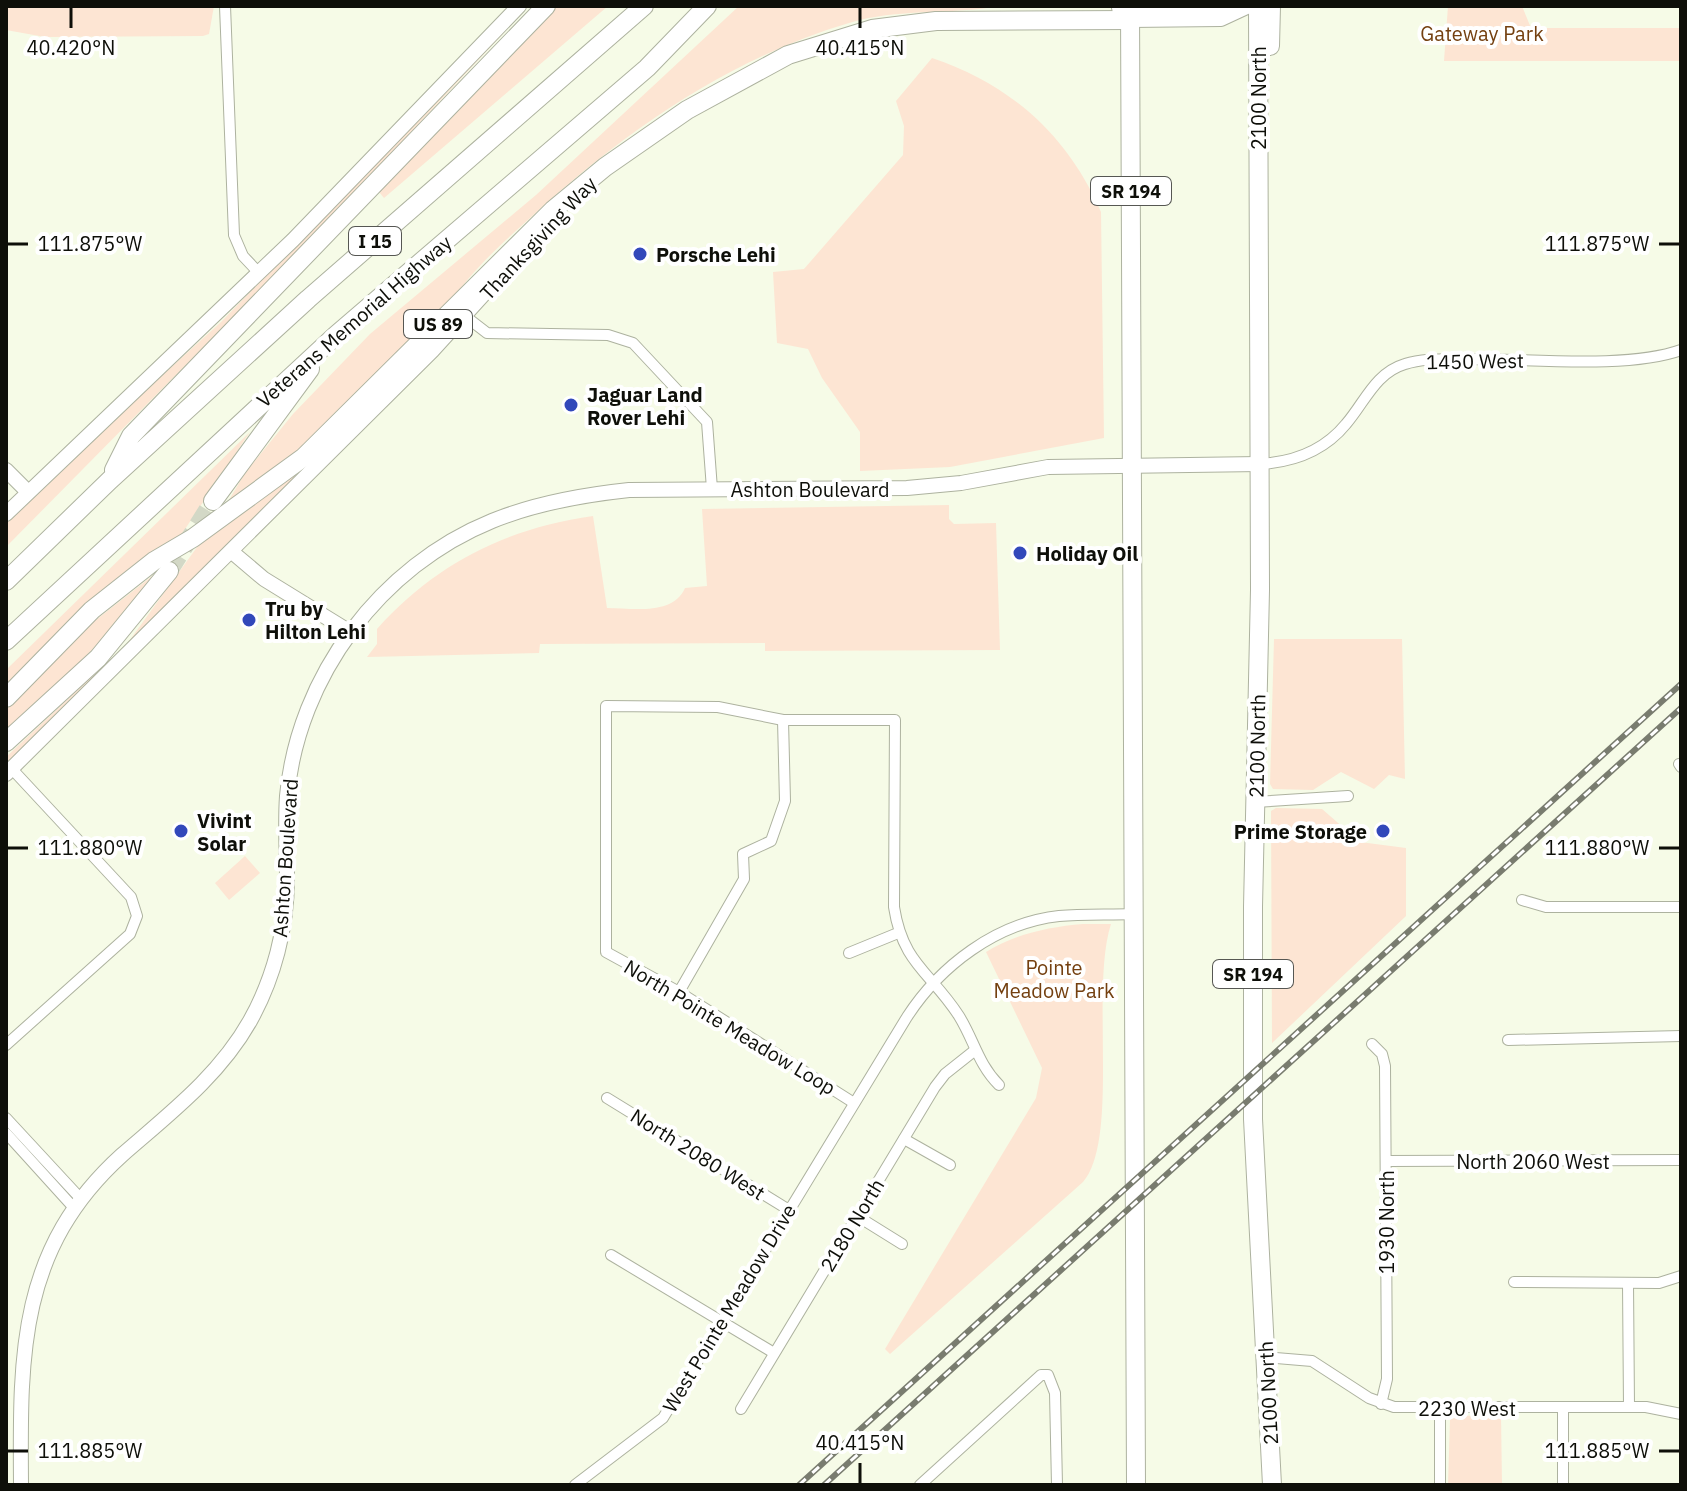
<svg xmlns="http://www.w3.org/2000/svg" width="1687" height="1491" font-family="'IBM Plex Sans',sans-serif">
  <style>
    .green { fill: #fde5d3 }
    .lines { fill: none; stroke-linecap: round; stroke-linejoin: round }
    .highway-tunnel { stroke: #d3d8c6; stroke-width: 18; stroke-dasharray: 18 9; stroke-linecap: butt }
    .street-casing { stroke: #adb29f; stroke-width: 12 }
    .secondary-casing { stroke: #adb29f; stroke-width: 16 }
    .highway-casing { stroke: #adb29f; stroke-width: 20 }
    .street { stroke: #fff; stroke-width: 10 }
    .secondary { stroke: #fff; stroke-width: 14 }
    .highway { stroke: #fff; stroke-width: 18 }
    .rail-casing { stroke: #797c6f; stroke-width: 6 }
    .rail { stroke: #fff; stroke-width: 3; stroke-dasharray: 9; stroke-linecap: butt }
    .ticks { fill: none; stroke: #0e0f09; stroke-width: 3 }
    .poi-dot { fill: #3248ba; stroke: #fff; stroke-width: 3 }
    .labels { text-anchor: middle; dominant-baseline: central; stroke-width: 8; stroke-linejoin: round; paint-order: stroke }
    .shield { fill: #fff; stroke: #565753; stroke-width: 2 }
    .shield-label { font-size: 18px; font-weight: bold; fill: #0e0f09 }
    .park-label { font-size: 20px; fill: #744010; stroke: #fff }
    .street-label { font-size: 20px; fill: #0e0f09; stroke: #fff }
    .poi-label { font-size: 20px; font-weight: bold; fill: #0e0f09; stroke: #fff; text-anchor: start }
    .ticks-label { font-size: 20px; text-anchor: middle; fill: #0e0f09; stroke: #fff; stroke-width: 8; stroke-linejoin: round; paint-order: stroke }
  </style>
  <rect width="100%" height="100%" fill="#f6fbe7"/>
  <!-- green -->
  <g class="green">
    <path d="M 6,6 L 214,6 L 209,34 L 203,36 L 45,37 L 6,30 Z"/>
    <path d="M 529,6 L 317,232 L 6,547 L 6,523 L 69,460 L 221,322 Z"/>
    <path d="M 555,6 L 608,6 L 384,198 L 379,192 Z"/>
    <path d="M 739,6 L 1000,6 C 950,15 897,8 849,23 C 727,59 621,134 529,219 C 499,246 468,274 447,308 L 301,452 L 223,510 L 245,473 L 293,414 L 370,334 L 536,195 Z"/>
    <path d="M 1448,6 L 1522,6 L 1531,28 L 1681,28 L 1681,61 L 1444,61 Z"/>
    <path d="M 932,58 C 1012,85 1068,136 1101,212 L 1104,438 L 950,467 L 860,471 L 860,432 L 822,378 L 808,349 L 777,343 L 773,272 L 804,269 L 903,155 L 904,126 L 896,101 Z"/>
    <path d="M 250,432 L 177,541 L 6,689 L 6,670 Z"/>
    <path d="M 304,467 L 306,468 L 19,754 L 6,765 L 6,757 L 127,644 L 200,543 Z"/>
    <path d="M 949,505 L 949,519 L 954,524 L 996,523 L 1000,650 L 765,651 L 765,643 L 540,644 L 539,653 L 367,657 L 377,644 L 377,629 C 435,564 507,528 593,516 L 607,608 C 632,608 673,616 685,588 L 707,586 L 702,509 Z"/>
    <path d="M 156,573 L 92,650 L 6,732 L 6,707 L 83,630 Z"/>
    <path d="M 1274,639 L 1402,639 L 1405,779 L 1389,775 L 1374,789 L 1341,772 L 1313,790 L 1273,789 L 1270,784 Z"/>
    <path d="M 1276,808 L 1322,809 L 1360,842 L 1406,848 L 1406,916 L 1272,1043 L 1271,811 Z"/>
    <path d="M 245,856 L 260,873 L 229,900 L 215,883 Z"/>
    <path d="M 1083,924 L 1111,924 C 1090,988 1120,1139 1083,1182 L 890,1354 L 885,1349 L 1036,1098 L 1042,1068 L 986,952 C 1015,934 1048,927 1083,924 Z"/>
    <path d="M 1501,1415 L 1502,1485 L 1448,1485 L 1450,1420 L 1458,1416 Z"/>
  </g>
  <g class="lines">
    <!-- highway-tunnel -->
    <path class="highway-tunnel" d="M 169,571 L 213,501"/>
    <!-- street casing -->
    <g class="street-casing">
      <g id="street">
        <path d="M 225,6 L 234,235 L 243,256 L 259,273"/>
        <path d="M 465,316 L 487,333 L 608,335 L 633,343 L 707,422 L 712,489"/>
        <path d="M 1260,464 C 1294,462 1324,451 1346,424 C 1365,402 1375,373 1405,364 C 1426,357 1451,360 1473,359 C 1531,359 1628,369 1681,350"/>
        <path d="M 1679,764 L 1681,767"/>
        <path d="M 1255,802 L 1348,796"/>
        <path d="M 1522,900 L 1546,907 L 1681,907"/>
        <path d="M 849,953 L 898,933"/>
        <path d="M 679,992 L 744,879 L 743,854 L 771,841 L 785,801 L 783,720"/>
        <path d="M 1508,1040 L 1681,1036"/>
        <path d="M 1372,1044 L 1382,1054 L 1385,1066 L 1387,1379 L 1381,1404"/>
        <path d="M 6,1045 L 130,934 L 137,916 L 131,897 L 12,769"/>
        <path d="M 607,1098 L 789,1210"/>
        <path d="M 854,1103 L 679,992 L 606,952 L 606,706 L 718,707 L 783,720 L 895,720 L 894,907 C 903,965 931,972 959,1016 C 974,1040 978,1064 999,1085"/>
        <path d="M 6,1118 L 81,1199"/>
        <path d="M 6,1133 L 74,1208"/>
        <path d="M 904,1139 L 950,1165"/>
        <path d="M 1386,1161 L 1681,1160"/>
        <path d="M 857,1216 L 902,1244"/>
        <path d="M 611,1255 L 774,1353"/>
        <path d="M 1514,1282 L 1659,1283 L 1681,1276"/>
        <path d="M 1628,1283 L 1629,1407"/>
        <path d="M 1265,1357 L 1312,1361 L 1369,1398 L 1394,1407 L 1646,1407 L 1681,1414"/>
        <path d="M 1440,1408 L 1440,1485"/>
        <path d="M 1563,1408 L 1563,1485"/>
        <path d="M 741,1409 L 935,1087 L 945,1074 L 974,1051"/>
        <path d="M 575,1485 L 663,1418 L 907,1017 C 940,966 996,923 1059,916 C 1083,914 1109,915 1134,914"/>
        <path d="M 920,1485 L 1041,1375 L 1048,1375 L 1055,1393 L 1057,1485"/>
      </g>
    </g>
    <!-- secondary casing -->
    <g class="secondary-casing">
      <g id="secondary">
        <path d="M 1130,20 L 1221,19 L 1249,6"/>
        <path d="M 6,470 L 28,492"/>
        <path d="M 6,514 L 293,240 L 519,6"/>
        <path d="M 232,552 L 264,579 L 350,632"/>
        <path d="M 6,774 L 432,351 L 523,251"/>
        <path d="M 21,1485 C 20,1355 18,1249 122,1155 C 169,1114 219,1076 250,1021 C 274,978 287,928 287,879 C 287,851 285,824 287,796 C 298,676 381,566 492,521 C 536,503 582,495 629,490 L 907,488 L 961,483 L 1048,467 L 1260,464"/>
      </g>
    </g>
    <!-- highway casing -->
    <g class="highway-casing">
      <g id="highway">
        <path d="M 1130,6 L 1136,1485"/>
        <path d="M 1258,6 L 1260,590 L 1253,907 L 1253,1119 L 1272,1485"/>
        <path d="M 1121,8 L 1220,6"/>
        <path d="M 1270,46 L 1271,6"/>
        <path d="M 114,470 L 131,436 L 546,6"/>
        <path d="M 213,501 L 310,369"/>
        <path d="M 6,581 L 110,480 L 308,299 L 644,6"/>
        <path d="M 6,641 L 336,335 L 647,68 L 707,6"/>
        <path d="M 6,698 L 92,610 L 154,561 L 193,538 L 304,457 L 553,210 L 605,167 L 687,110 L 788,55 L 872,29 L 936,21 L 1130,20"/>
        <path d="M 6,742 L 98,658 L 169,571"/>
      </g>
    </g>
    <!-- street -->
    <use href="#street" class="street"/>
    <!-- secondary -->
    <use href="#secondary" class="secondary"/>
    <!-- highway -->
    <use href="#highway" class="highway"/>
    <!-- rail casing -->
    <g class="rail-casing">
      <g id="rail">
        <path d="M 799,1485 L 1681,684"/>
        <path d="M 824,1485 L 1681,708"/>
      </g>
    </g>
    <!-- rail -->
    <use href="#rail" class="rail"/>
  </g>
  <!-- ticks -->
  <path class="ticks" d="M 71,8 L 71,28M 860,8 L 860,28M 8,244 L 28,244M 1659,244 L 1679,244M 8,848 L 28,848M 1659,848 L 1679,848M 8,1451 L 28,1451M 1659,1451 L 1679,1451M 860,1463 L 860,1483"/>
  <!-- markers -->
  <g class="poi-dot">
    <circle cx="640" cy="254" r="8"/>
    <circle cx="571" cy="405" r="8"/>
    <circle cx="1020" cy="553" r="8"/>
    <circle cx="249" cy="620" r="8"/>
    <circle cx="181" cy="831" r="8"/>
    <circle cx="1383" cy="831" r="8"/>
  </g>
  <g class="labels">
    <!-- shield labels -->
    <g class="shield">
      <rect x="1091" y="177" width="80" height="28" rx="6"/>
      <rect x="349" y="227" width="52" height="28" rx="6"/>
      <rect x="404" y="310" width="68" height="28" rx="6"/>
      <rect x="1213" y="960" width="80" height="28" rx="6"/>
    </g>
    <g class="shield-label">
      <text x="1131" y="191">SR 194</text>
      <text x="375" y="241">I 15</text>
      <text x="438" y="324">US 89</text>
      <text x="1253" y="974">SR 194</text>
    </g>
    <!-- park labels -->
    <g class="park-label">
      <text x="1482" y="33">Gateway Park</text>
      <text x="1054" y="967">Pointe<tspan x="1054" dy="23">Meadow Park</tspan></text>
    </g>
    <!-- street labels -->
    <g class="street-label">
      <text transform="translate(1258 98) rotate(-90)">2100 North</text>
      <text transform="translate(538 238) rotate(-47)">Thanksgiving Way</text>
      <text transform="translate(354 321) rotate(-41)">Veterans Memorial Highway</text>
      <text transform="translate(1475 361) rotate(-1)">1450 West</text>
      <text x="810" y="489">Ashton Boulevard</text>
      <text transform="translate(1257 746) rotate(-89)">2100 North</text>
      <text transform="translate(285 858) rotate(-86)">Ashton Boulevard</text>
      <text transform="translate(730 1027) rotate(31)">North Pointe Meadow Loop</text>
      <text transform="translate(698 1154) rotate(32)">North 2080 West</text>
      <text x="1533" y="1161">North 2060 West</text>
      <text transform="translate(1386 1222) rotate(-90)">1930 North</text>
      <text transform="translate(852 1225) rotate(-59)">2180 North</text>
      <text transform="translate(729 1308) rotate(-59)">West Pointe Meadow Drive</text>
      <text transform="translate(1268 1393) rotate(-93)">2100 North</text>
      <text x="1467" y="1408">2230 West</text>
    </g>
    <!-- poi labels -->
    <g class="poi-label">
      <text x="656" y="254">Porsche Lehi</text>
      <text x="587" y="394">Jaguar Land<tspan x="587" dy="23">Rover Lehi</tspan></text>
      <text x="1036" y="553">Holiday Oil</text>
      <text x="265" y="608">Tru by<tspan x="265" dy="23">Hilton Lehi</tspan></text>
      <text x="197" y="820">Vivint<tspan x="197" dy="23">Solar</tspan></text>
      <text x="1367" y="831" text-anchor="end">Prime Storage</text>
    </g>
  </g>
  <g class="ticks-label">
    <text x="71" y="55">40.420°N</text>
    <text x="860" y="55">40.415°N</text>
    <text x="1597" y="251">111.875°W</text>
    <text x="90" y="251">111.875°W</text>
    <text x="1597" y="855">111.880°W</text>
    <text x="90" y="855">111.880°W</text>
    <text x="860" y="1450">40.415°N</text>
    <text x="1597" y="1458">111.885°W</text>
    <text x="90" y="1458">111.885°W</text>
  </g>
  <!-- border -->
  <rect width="1687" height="1491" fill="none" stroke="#0e0f09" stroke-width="16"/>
</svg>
